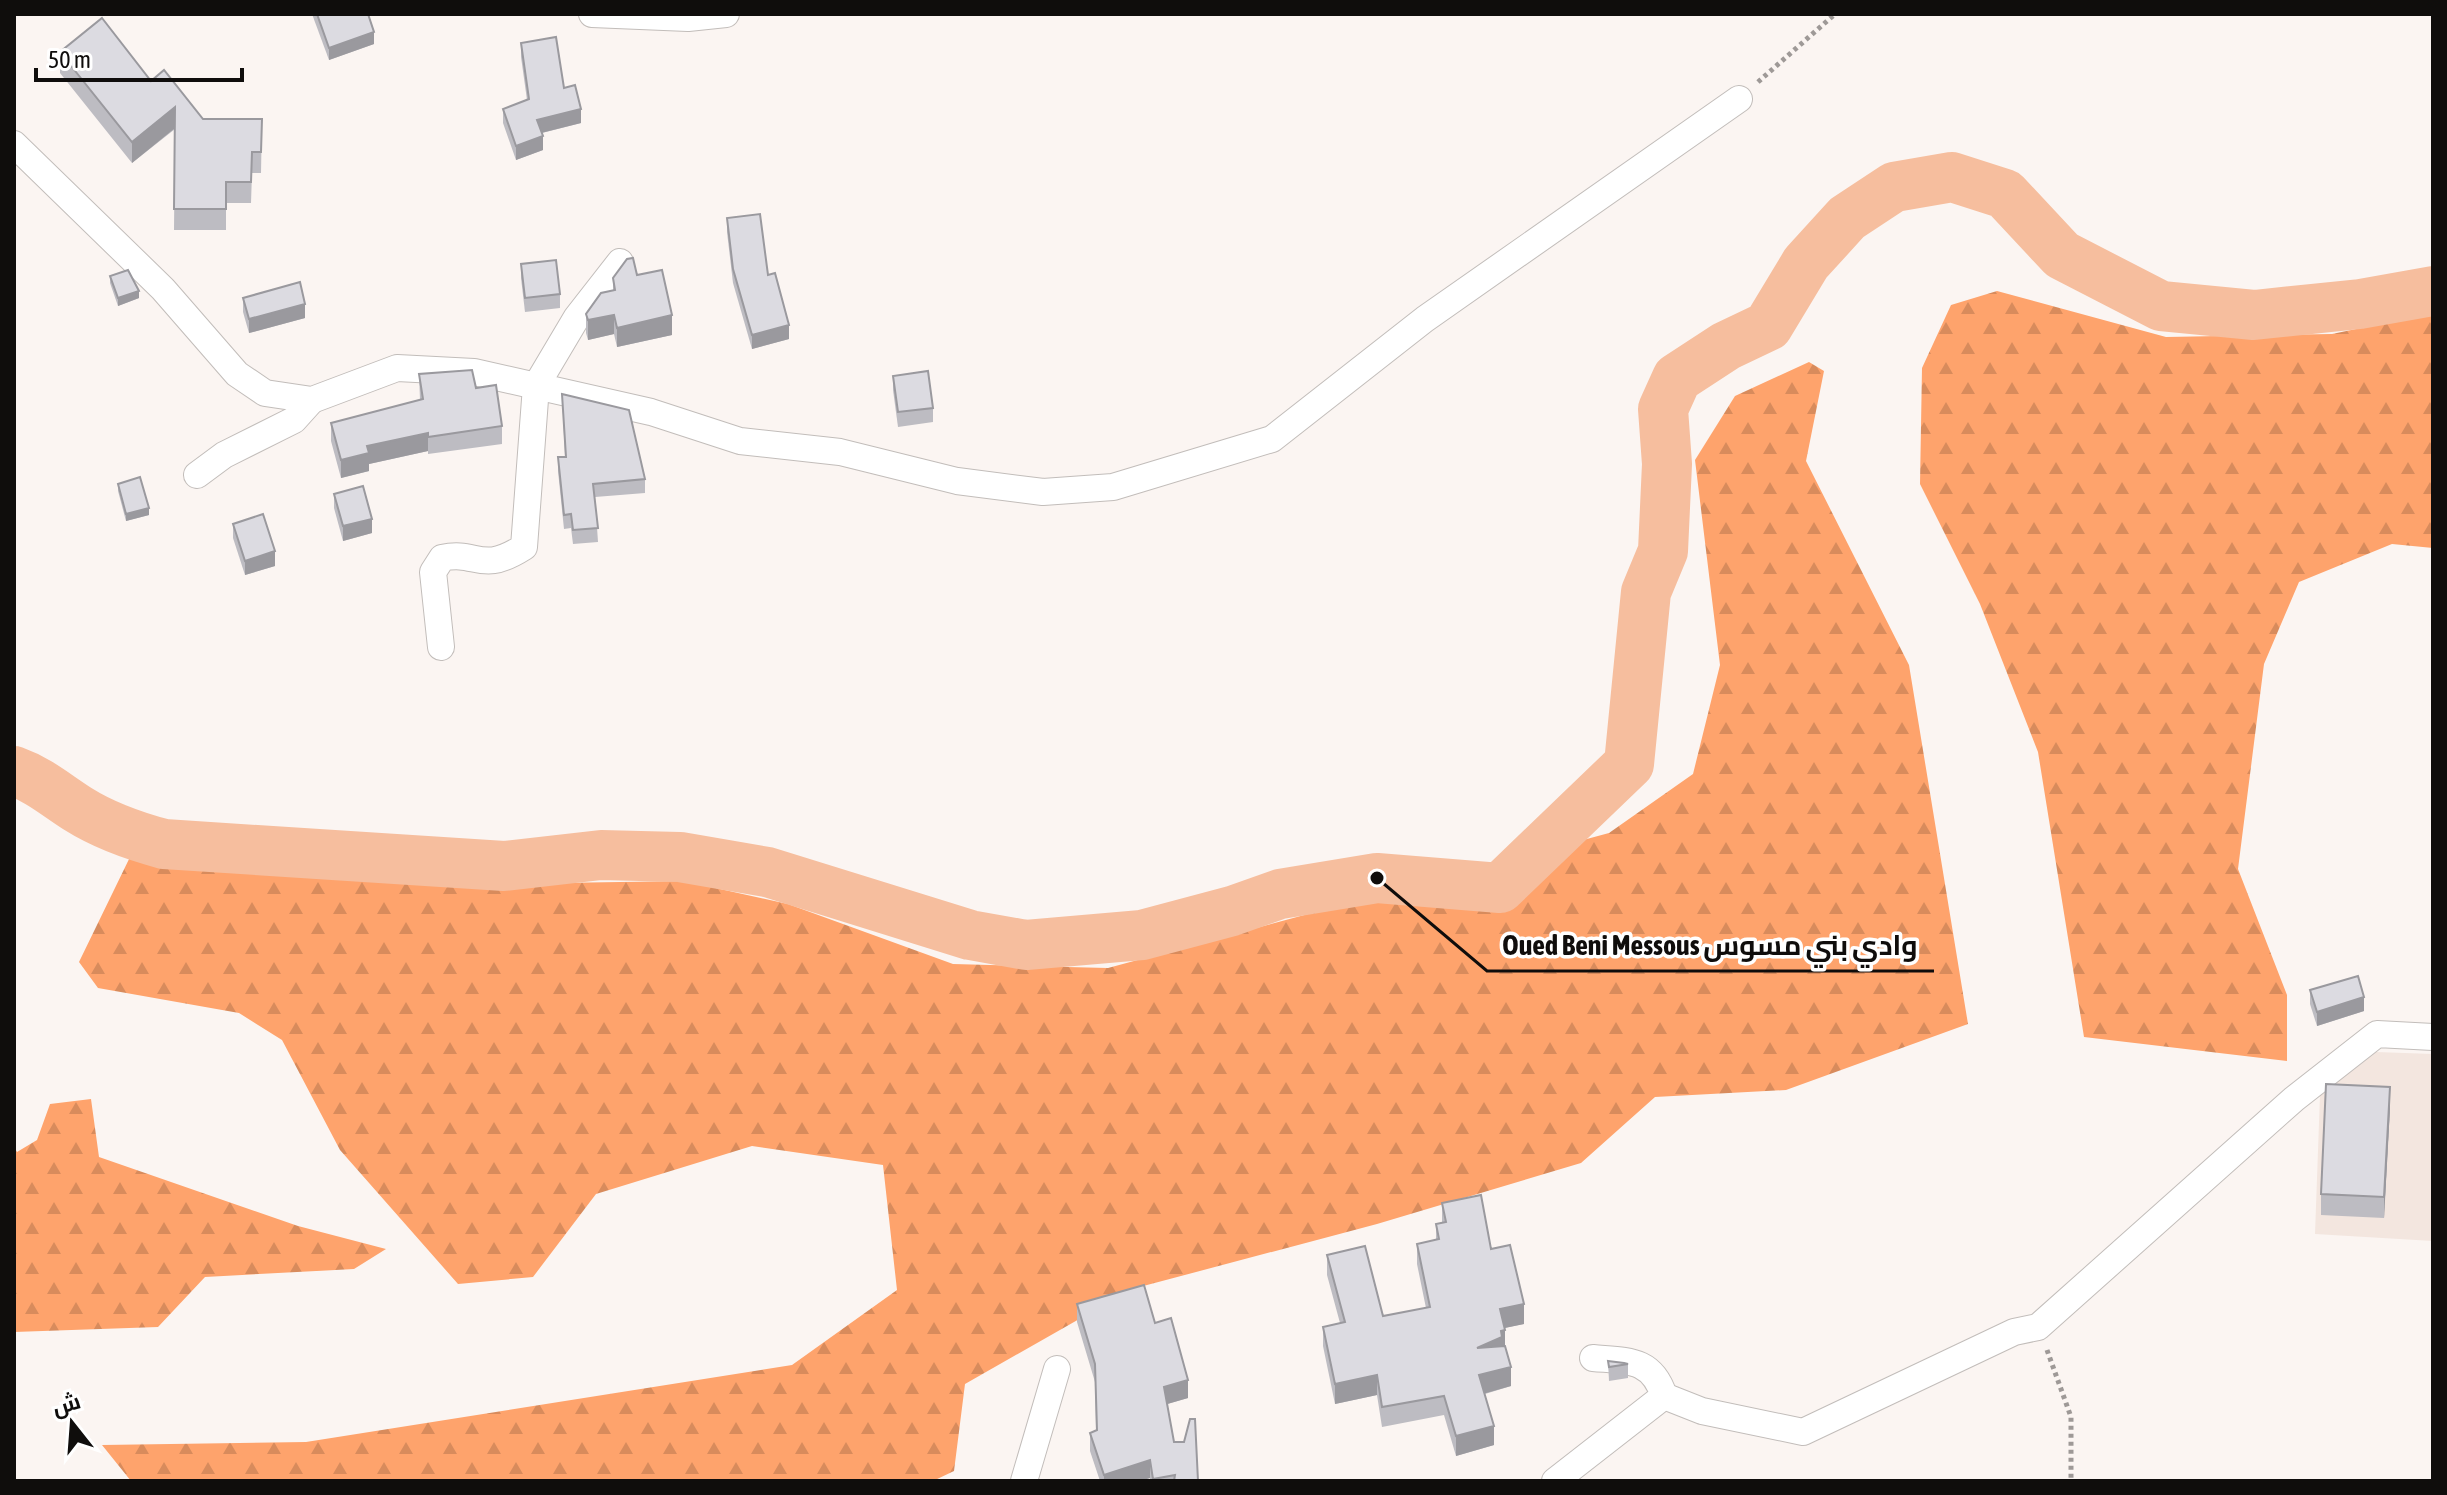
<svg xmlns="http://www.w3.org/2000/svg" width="2447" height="1495" font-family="'Asap Condensed',Cairo,sans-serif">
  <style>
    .built { fill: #f3e6df }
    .forest { fill: url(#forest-firs) }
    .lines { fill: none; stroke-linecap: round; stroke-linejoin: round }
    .river { stroke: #f6be9e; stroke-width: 50 }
    .minor-casing { stroke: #c2bdba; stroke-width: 28 }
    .path { stroke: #9e9997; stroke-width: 5; stroke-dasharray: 4 4; stroke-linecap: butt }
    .minor { stroke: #fff; stroke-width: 26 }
    .wall { fill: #bdbcc2 }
    .shaded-wall { fill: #9a999e }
    .building { fill: #dcdbe1; stroke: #9a999e; stroke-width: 2 }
    .leader { fill: none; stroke: #0f0d0c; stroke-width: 3 }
    .callout-dot { fill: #0f0d0c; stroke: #fff; stroke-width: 3 }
    .callout-label { font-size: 28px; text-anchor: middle; font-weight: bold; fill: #0f0d0c; stroke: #fff; stroke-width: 7; stroke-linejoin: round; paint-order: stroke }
  </style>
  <defs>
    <pattern id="forest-firs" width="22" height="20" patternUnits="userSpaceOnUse" patternTransform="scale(2)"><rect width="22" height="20" fill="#fea36c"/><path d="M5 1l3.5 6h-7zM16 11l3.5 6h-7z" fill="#d88b5c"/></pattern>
  </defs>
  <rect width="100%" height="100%" fill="#fbf5f2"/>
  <!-- built -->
  <path class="built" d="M 2376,1052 L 2433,1054 L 2433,1241 L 2315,1234 L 2320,1095 Z"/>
  <!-- forest -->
  <g class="forest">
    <path d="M 1997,291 L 2166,337 L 2332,334 L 2433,313 L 2433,548 L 2392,544 L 2299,582 L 2264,664 L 2238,869 L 2287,995 L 2287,1061 L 2084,1037 L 2038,752 L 1980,604 L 1920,484 L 1922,368 L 1951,305 Z"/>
    <path d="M 1809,362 L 1824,371 L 1806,461 L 1909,665 L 1968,1024 L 1786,1090 L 1655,1097 L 1581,1163 L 1377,1224 L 1132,1289 L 965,1384 L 954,1471 L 933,1481 L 131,1481 L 102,1445 L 306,1442 L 792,1365 L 897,1290 L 883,1165 L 752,1146 L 596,1194 L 533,1277 L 458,1284 L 340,1150 L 282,1040 L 239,1013 L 98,988 L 79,962 L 131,855 L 485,884 L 684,881 L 788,904 L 953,964 L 1108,968 L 1609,833 L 1693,774 L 1720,665 L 1695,460 L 1735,396 Z"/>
    <path d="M 91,1099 L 99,1157 L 298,1226 L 386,1249 L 354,1269 L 205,1277 L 158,1327 L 14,1332 L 14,1147 L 17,1152 L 37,1140 L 50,1104 Z"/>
  </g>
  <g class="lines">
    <!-- river -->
    <path class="river" d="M 14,771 C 39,780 56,795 78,809 C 105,826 134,836 164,844 L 504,866 L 601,855 L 680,857 L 767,872 L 970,935 L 1026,945 L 1142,935 L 1232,911 L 1280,894 L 1377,878 L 1500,888 L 1629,764 L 1646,592 L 1663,551 L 1667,464 L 1663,409 L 1677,378 L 1726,346 L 1768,326 L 1806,263 L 1847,218 L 1894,187 L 1952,177 L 2005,194 L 2062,255 L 2161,306 L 2254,315 L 2360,304 L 2433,291"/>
    <!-- minor casing -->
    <g class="minor-casing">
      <g id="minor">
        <path d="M 592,14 L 688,18 L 726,14"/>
        <path d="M 14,144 L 163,289 L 237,374 L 265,393 L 312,400 L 397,368 L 474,372 L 651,412 L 740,441 L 840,452 L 957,481 L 1043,492 L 1113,487 L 1272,439 L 1425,319 L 1739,99"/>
        <path d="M 197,475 L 224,455 L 294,420 L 312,400"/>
        <path d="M 441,647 L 433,572 L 442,558 C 478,550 480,575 524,547 L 536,386 L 577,317 L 620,262"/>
        <path d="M 1593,1358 C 1627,1361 1652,1358 1664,1396"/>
        <path d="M 1664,1396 L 1702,1411 L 1803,1432 L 2014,1332 L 2038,1327 L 2294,1099 L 2377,1034 L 2433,1037"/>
        <path d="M 1024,1481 L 1057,1369"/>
        <path d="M 1555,1481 L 1664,1396"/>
      </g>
    </g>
    <!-- path -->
    <g class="path">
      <path d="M 1758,82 L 1835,14"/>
      <path d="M 2047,1350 L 2071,1417 L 2071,1481"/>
    </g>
    <!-- minor -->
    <use href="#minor" class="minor"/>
  </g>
  <!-- wall -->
  <g class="wall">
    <path d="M 312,14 L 368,14 L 374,44 L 329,60 Z"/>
    <path d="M 521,43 L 564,88 L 581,123 L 542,133 L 543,150 L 516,160 L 503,123 L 503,109 L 527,100 L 521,57 Z"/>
    <path d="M 60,52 L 151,81 L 203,119 L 262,119 L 261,173 L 252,173 L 251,203 L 226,203 L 226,230 L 174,230 L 175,129 L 132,163 L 60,73 Z"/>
    <path d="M 727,218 L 768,275 L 789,339 L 752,349 L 733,283 L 727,232 Z"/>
    <path d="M 521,264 L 560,294 L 560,308 L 525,312 L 521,278 Z"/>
    <path d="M 637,275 L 672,335 L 617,347 L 614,334 L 588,340 L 586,333 L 586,314 L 613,291 L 613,278 Z"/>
    <path d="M 110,276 L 139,298 L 118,306 L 110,283 Z"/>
    <path d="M 243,298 L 305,318 L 249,333 L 243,312 Z"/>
    <path d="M 419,374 L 476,388 L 502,426 L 502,444 L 428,454 L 428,451 L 369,464 L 369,471 L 341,478 L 331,441 L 331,423 L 420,400 Z"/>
    <path d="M 893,376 L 933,408 L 933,422 L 898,427 L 893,390 Z"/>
    <path d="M 562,394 L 645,479 L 645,493 L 595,497 L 598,542 L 573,544 L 571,528 L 564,529 L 558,471 L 558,457 L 565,457 Z"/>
    <path d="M 118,484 L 149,515 L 126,521 L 118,491 Z"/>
    <path d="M 334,494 L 372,533 L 343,541 L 334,508 Z"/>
    <path d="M 233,524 L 275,566 L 245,575 L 233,538 Z"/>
    <path d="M 2310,990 L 2364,1011 L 2317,1026 L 2310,1004 Z"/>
    <path d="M 2390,1108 L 2384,1218 L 2321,1215 L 2321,1194 Z"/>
    <path d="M 1442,1203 L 1491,1249 L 1524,1324 L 1504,1328 L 1505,1346 L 1511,1386 L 1485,1394 L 1494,1445 L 1456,1456 L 1444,1415 L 1382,1427 L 1377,1395 L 1335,1404 L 1323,1346 L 1323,1327 L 1340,1323 L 1327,1275 L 1327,1255 L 1383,1316 L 1426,1308 L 1417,1264 L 1417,1244 L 1436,1240 L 1436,1224 L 1442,1223 Z"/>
    <path d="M 1077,1304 L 1155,1323 L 1188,1398 L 1167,1404 L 1174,1442 L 1198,1481 L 1150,1481 L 1150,1478 L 1140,1481 L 1100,1481 L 1090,1451 L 1090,1433 L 1096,1431 L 1095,1382 L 1077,1322 Z"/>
    <path d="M 1608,1361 L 1628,1364 L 1628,1378 L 1609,1381 Z"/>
  </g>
  <!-- shaded-wall -->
  <g class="shaded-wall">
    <path d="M 374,32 L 374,44 L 329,60 L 329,48 Z"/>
    <path d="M 175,107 L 175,128 L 132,163 L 132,142 Z"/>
    <path d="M 581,109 L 581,123 L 537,134 L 537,120 Z"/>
    <path d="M 543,136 L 543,150 L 516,160 L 516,146 Z"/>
    <path d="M 139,291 L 139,298 L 118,306 L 118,298 Z"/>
    <path d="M 305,304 L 305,318 L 249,333 L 249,319 Z"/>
    <path d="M 614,315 L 614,334 L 588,340 L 588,320 Z"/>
    <path d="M 672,315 L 672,335 L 617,347 L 617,328 Z"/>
    <path d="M 789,325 L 789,339 L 752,349 L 752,335 Z"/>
    <path d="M 428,433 L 428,451 L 369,464 L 369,471 L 341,478 L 341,460 L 367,446 Z"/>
    <path d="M 149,508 L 149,515 L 126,521 L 126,514 Z"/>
    <path d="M 372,519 L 372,533 L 343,541 L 343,526 Z"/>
    <path d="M 275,551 L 275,566 L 245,575 L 245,561 Z"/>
    <path d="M 2364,997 L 2364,1011 L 2317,1026 L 2317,1012 Z"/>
    <path d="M 2390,1087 L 2390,1108 L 2384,1218 L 2384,1197 Z"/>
    <path d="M 1524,1304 L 1524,1324 L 1500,1329 L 1500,1309 Z"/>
    <path d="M 1505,1330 L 1505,1349 L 1477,1348 L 1501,1331 Z"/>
    <path d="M 1511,1367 L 1511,1386 L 1479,1395 L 1479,1375 Z"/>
    <path d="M 1377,1375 L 1377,1395 L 1335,1404 L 1335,1384 Z"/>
    <path d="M 1188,1380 L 1188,1398 L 1164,1405 L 1164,1387 Z"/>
    <path d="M 1494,1426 L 1494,1445 L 1456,1456 L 1456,1436 Z"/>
    <path d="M 1150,1460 L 1150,1478 L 1140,1481 L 1104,1481 L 1104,1475 Z"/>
  </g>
  <!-- building -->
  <g class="building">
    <path d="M 317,14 L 368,14 L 374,32 L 329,48 Z"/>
    <path d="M 102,18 L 151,81 L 164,70 L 203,119 L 262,119 L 261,152 L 252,152 L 251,182 L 226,182 L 226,209 L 174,209 L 175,107 L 132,142 L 60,52 Z"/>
    <path d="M 556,37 L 564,88 L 575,85 L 581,109 L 537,120 L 543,136 L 516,146 L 503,109 L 529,99 L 521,43 Z"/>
    <path d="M 760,214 L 768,275 L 775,273 L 789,325 L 752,335 L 733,269 L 727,218 Z"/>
    <path d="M 633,258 L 637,275 L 662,270 L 672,315 L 617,328 L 614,315 L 588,320 L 586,314 L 601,293 L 615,290 L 613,278 L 627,259 Z"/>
    <path d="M 556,260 L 560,294 L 525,298 L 521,264 Z"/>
    <path d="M 128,270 L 139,291 L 118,298 L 110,276 Z"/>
    <path d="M 300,282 L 305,304 L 249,319 L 243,298 Z"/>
    <path d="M 472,370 L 476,388 L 496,385 L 502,426 L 428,437 L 428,433 L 367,446 L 369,453 L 341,460 L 331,423 L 423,399 L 419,374 Z"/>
    <path d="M 928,371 L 933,408 L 898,412 L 893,376 Z"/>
    <path d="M 562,394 L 629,410 L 645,479 L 593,484 L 598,528 L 573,530 L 571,514 L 564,515 L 558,457 L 566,457 Z"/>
    <path d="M 140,477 L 149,508 L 126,514 L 118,484 Z"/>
    <path d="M 363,486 L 372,519 L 343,526 L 334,494 Z"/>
    <path d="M 263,514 L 275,551 L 245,561 L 233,524 Z"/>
    <path d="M 2358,976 L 2364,997 L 2317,1012 L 2310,990 Z"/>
    <path d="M 2326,1084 L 2390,1087 L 2384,1197 L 2321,1194 Z"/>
    <path d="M 1481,1195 L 1491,1249 L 1510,1245 L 1524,1304 L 1500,1309 L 1505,1330 L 1501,1331 L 1502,1337 L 1477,1348 L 1505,1346 L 1511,1367 L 1479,1375 L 1494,1426 L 1456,1436 L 1444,1396 L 1382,1407 L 1377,1375 L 1335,1384 L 1323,1327 L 1345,1322 L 1327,1255 L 1365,1246 L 1383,1316 L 1430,1307 L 1417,1244 L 1439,1239 L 1436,1224 L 1446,1222 L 1442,1203 Z"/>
    <path d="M 1144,1285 L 1155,1323 L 1171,1318 L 1188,1380 L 1164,1387 L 1174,1442 L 1184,1442 L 1190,1419 L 1195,1419 L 1198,1481 L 1174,1481 L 1175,1475 L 1153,1479 L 1150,1460 L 1104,1475 L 1090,1433 L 1097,1430 L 1095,1364 L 1077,1304 Z"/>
    <path d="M 1608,1361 L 1624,1363 L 1628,1364 L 1609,1367 Z"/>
  </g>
  <!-- callouts -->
  <path class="leader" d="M1377 878L1487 971H1934"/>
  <circle class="callout-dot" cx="1377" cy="878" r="8"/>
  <g class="callout-label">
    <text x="1710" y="955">Oued Beni Messous وادي بني مسوس</text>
  </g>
  <!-- border -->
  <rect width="2447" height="1495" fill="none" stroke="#0f0d0c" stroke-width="32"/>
  <!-- north arrow -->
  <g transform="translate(72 1423) rotate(343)" stroke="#ffffff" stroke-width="6" paint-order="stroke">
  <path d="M0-6L14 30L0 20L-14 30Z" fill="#0f0d0c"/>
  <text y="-12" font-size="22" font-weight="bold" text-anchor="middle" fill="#0f0d0c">ش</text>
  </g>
  <!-- scale -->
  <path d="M36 68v12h206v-12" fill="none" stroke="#0f0d0c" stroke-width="4"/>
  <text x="48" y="68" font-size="24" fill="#0f0d0c" stroke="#ffffff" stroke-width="6" paint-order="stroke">50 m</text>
</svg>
